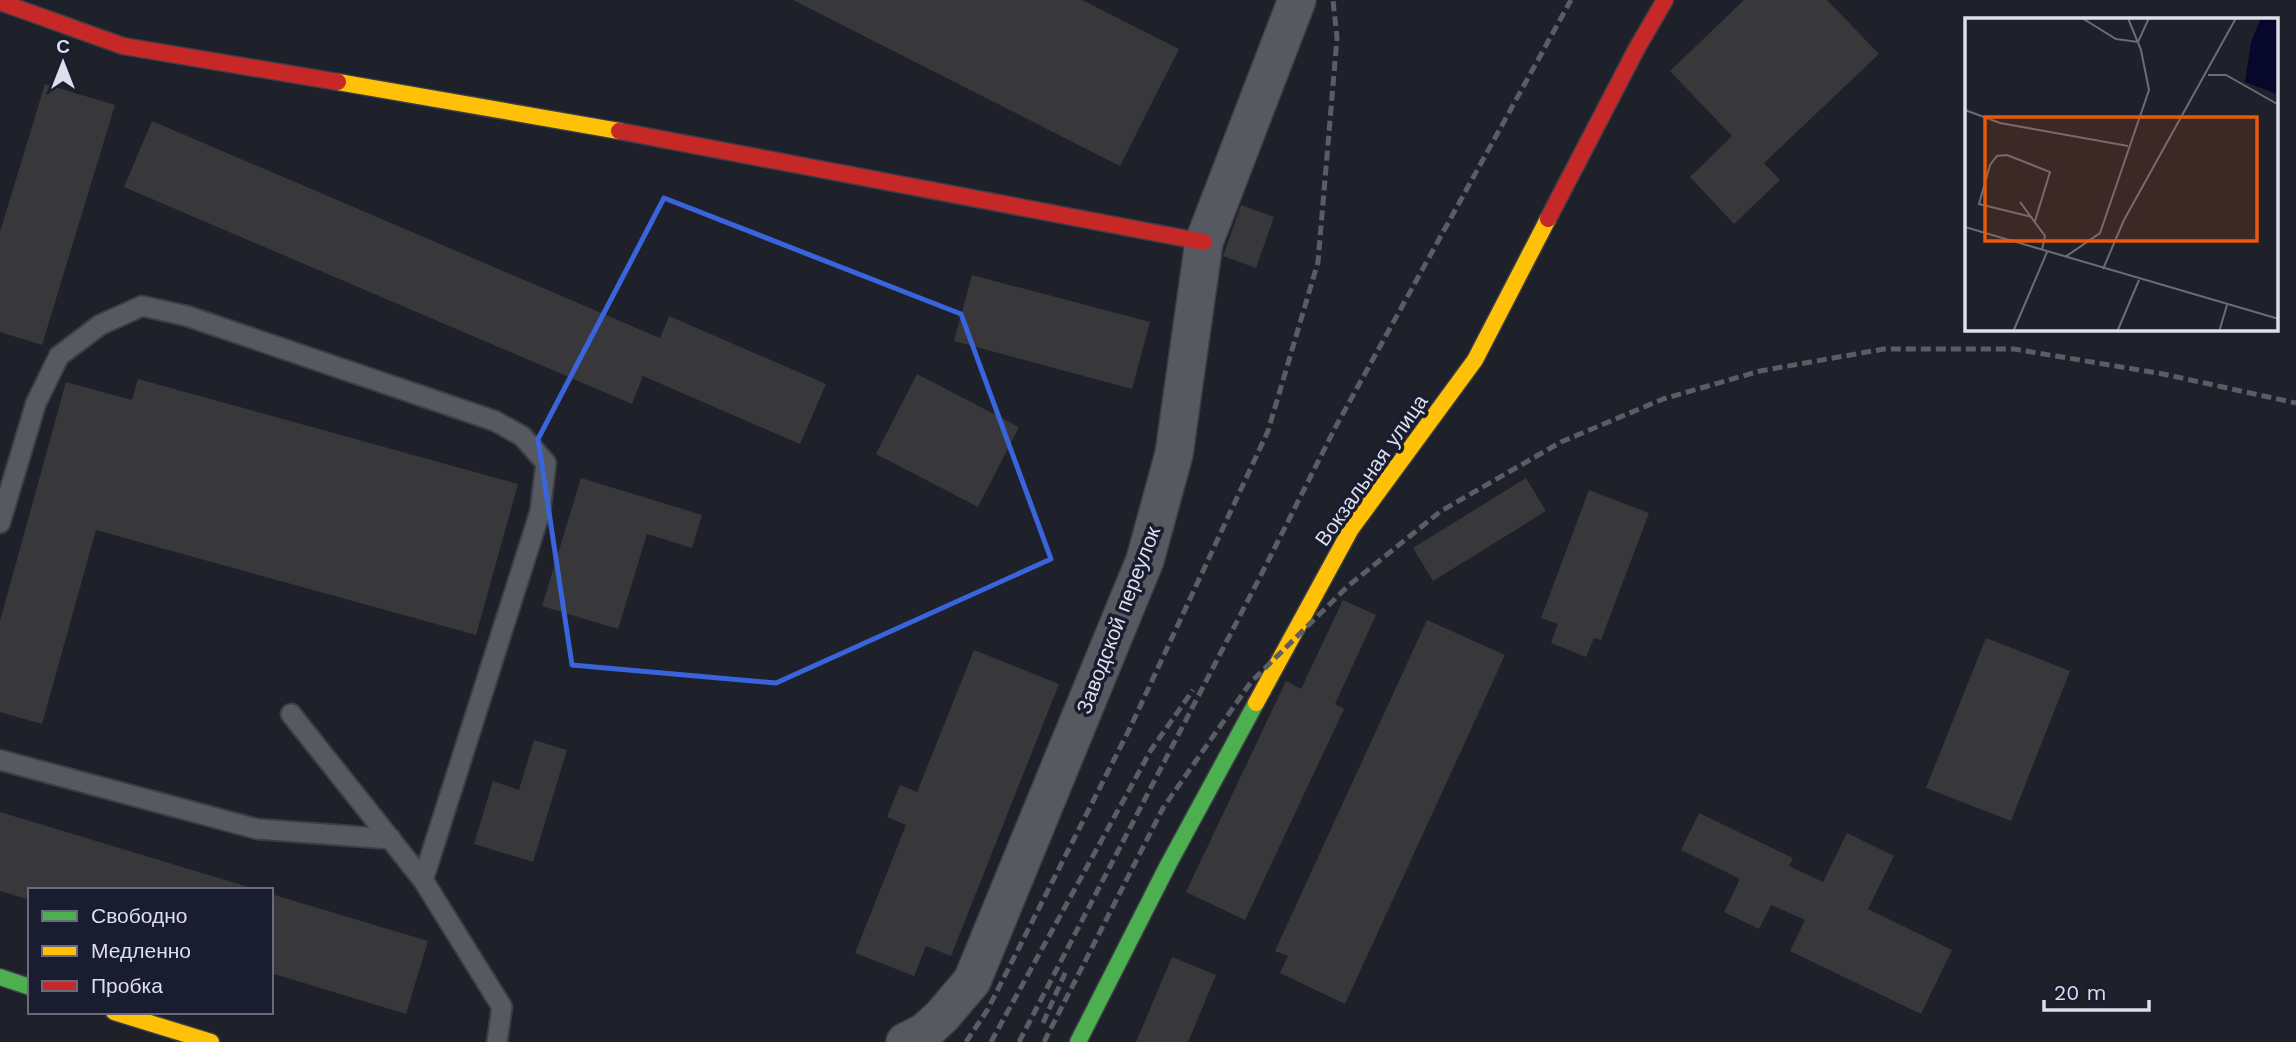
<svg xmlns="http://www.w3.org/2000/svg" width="2296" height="1042" font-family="'Work Sans',sans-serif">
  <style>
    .building { fill: #38383b }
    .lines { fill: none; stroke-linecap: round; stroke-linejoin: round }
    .lane-casing { stroke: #3c3d46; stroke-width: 23 }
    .street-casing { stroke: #3c3d46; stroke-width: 40 }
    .fast-casing { stroke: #3c3d46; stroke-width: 19 }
    .slow-casing { stroke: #3c3d46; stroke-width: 19 }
    .jam-casing { stroke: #3c3d46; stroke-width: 19 }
    .lane { stroke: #575961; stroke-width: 19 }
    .street { stroke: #575961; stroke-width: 37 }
    .fast { stroke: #4caf50; stroke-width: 16 }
    .slow { stroke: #ffc107; stroke-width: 16 }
    .jam { stroke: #c62828; stroke-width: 16 }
    .rail { stroke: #5b5d66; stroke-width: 5; stroke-dasharray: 10 5; stroke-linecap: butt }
    .marked { fill: none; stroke: #3a64db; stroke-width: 5; stroke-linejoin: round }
    .labels { text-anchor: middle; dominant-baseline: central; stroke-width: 7; stroke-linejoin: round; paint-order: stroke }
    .street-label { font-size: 21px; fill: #dcdfec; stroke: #191d2f }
    .inset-road { fill: none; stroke: #6a6c78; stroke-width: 2 }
    .view { fill: #e8590c; fill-opacity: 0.15; stroke: #e8590c; stroke-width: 3.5 }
    .inset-edge { fill: none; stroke: #dcdfec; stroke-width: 3.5 }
  </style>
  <rect width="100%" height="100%" fill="#1e202a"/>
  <!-- building -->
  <g class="building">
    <path d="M 793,0 L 1082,0 L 1179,49 L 1120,166 Z"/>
    <path d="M 1744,0 L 1827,0 L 1879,54 L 1764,163 L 1780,180 L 1734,224 L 1690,177 L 1732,136 L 1670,71 Z"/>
    <path d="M 45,84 L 115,105 L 42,345 L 0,332 L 0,232 Z"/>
    <path d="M 152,121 L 660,338 L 669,316 L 826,384 L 800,444 L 643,376 L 632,404 L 124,187 Z"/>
    <path d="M 1241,205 L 1274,217 L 1256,268 L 1223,256 Z"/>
    <path d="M 972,275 L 1150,322 L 1132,389 L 954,341 Z"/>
    <path d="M 917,374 L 1019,427 L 978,507 L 876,454 Z"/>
    <path d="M 138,379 L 518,484 L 476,635 L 96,530 L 42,724 L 0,712 L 0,621 L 66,382 L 132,400 Z"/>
    <path d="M 581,478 L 702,515 L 692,548 L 647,534 L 618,629 L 542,606 Z"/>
    <path d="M 1526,478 L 1546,511 L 1433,581 L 1413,548 Z"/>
    <path d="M 1589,490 L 1649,513 L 1601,640 L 1594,638 L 1586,657 L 1551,643 L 1558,624 L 1541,618 Z"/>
    <path d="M 1343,600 L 1376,615 L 1335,704 L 1344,709 L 1245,920 L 1186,892 L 1286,681 L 1301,689 Z"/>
    <path d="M 1427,620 L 1505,655 L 1345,1004 L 1280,973 L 1288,956 L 1275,951 Z"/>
    <path d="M 1986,638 L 2070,671 L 2011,821 L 1926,788 Z"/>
    <path d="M 974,650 L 1059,684 L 951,956 L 926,946 L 914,976 L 855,953 L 906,825 L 887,817 L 900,785 L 917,792 Z"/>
    <path d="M 534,740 L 567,750 L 533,862 L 474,844 L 493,781 L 519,790 Z"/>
    <path d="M 0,812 L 255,889 L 255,890 L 30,890 L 30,900 L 0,891 Z"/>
    <path d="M 1699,813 L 1793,858 L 1789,866 L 1823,882 L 1847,833 L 1894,856 L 1868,909 L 1952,950 L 1921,1014 L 1790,951 L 1805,920 L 1771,905 L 1759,929 L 1724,912 L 1740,879 L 1681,850 Z"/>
    <path d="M 271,894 L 428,941 L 406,1014 L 271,973 Z"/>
    <path d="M 1172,957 L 1216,975 L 1188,1042 L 1136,1042 Z"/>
  </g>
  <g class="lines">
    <!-- lane casing -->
    <g class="lane-casing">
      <g id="lane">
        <path d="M 0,523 L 36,403 L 59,356 L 100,325 L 142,306 L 187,316 L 495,421 L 522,436 L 546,463 L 540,512 L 423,880"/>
        <path d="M 291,714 L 423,880 L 502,1007 L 497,1042"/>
        <path d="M 0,760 L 257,829 L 391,839"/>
      </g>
    </g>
    <!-- street casing -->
    <g class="street-casing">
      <path id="street" d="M 905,1042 L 925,1032 L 943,1015 L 972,981 L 1145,560 L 1174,454 L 1204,242 L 1297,0"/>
    </g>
    <!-- fast casing -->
    <g class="fast-casing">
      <g id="fast">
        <path d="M 0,977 L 30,987"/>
        <path d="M 1078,1042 L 1168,865 L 1256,703"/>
      </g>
    </g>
    <!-- slow casing -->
    <g class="slow-casing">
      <g id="slow">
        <path d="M 338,82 L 619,131"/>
        <path d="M 1256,703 L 1351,529 L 1475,360 L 1548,219"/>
        <path d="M 114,1012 L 211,1042"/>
      </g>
    </g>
    <!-- jam casing -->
    <g class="jam-casing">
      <g id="jam">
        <path d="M 0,2 L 123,46 L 338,82"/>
        <path d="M 619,131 L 1204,242"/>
        <path d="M 1548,219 L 1637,48 L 1665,0"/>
      </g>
    </g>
    <!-- lane -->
    <use href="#lane" class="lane"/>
    <!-- street -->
    <use href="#street" class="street"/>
    <!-- fast -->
    <use href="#fast" class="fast"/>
    <!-- slow -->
    <use href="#slow" class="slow"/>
    <!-- jam -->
    <use href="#jam" class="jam"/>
    <!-- rail -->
    <g class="rail">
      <path d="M 1043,1023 L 1066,971"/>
      <path d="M 966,1042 L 988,1009 L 1130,728 L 1268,431 L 1318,262 L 1337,38 L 1333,0"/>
      <path d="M 991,1042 L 1151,750 L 1193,690"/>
      <path d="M 1019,1042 L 1260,577 L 1335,428 L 1571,0"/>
      <path d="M 1044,1042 L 1163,808 L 1251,682 L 1348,586 L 1441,511 L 1561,442 L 1663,399 L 1760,371 L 1884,349 L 2014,349 L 2163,374 L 2296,403"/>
    </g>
  </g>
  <!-- marked area -->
  <path class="marked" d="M 664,198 L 961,314 L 1051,559 L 776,683 L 572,665 L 538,439 Z"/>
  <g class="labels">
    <!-- street labels -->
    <g class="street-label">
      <text transform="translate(1371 470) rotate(-55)">Вокзальная улица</text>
      <text transform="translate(1118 620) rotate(-69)">Заводской переулок</text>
    </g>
  </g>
  <!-- overview -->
  <g transform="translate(1965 18)">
    <rect width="313" height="313" fill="#1e202a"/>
    <path d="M 296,0 L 313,0 L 312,76 L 280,64 L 286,24 Z" fill="#07072b"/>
    <path class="inset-road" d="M 117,0 L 151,21 L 173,24 L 184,0M 243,57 L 261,57 L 314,87M 0,92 L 35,105 L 163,128M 55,184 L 80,218 L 77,232M 67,199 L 14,186 L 25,147 L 32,138 L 42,137 L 85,154 L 70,203M 0,209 L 314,301M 100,239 L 135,215 L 184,72 L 176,32 L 163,0M 138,251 L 159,202 L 271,0M 48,314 L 82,234M 152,314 L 174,262M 254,314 L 262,287"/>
    <path class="view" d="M 20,99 L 292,99 L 292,223 L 20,223 Z"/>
    <rect width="313" height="313" class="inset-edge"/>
  </g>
  <!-- legend -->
  <rect x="28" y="888" width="245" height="126" fill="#191d2f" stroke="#676b7b" stroke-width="2"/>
  <rect x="42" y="911" width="35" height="10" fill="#4caf50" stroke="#676b7b" stroke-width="2"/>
  <text x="91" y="923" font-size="21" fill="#dcdfec">Свободно</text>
  <rect x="42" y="946" width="35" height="10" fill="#ffc107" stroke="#676b7b" stroke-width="2"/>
  <text x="91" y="958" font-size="21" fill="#dcdfec">Медленно</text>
  <rect x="42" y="981" width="35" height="10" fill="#c62828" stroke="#676b7b" stroke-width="2"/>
  <text x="91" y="993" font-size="21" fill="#dcdfec">Пробка</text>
  <!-- north arrow -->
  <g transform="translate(63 63)" stroke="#191d2f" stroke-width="5" paint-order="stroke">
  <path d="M0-5L12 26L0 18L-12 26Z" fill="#dcdfec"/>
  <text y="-10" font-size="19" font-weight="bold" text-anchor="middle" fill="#dcdfec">С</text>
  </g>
  <!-- scale -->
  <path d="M2044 1000v10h105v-10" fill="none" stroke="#dcdfec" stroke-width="3.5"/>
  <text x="2054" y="1000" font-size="21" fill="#dcdfec" stroke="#191d2f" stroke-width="5" paint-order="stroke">20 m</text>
</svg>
